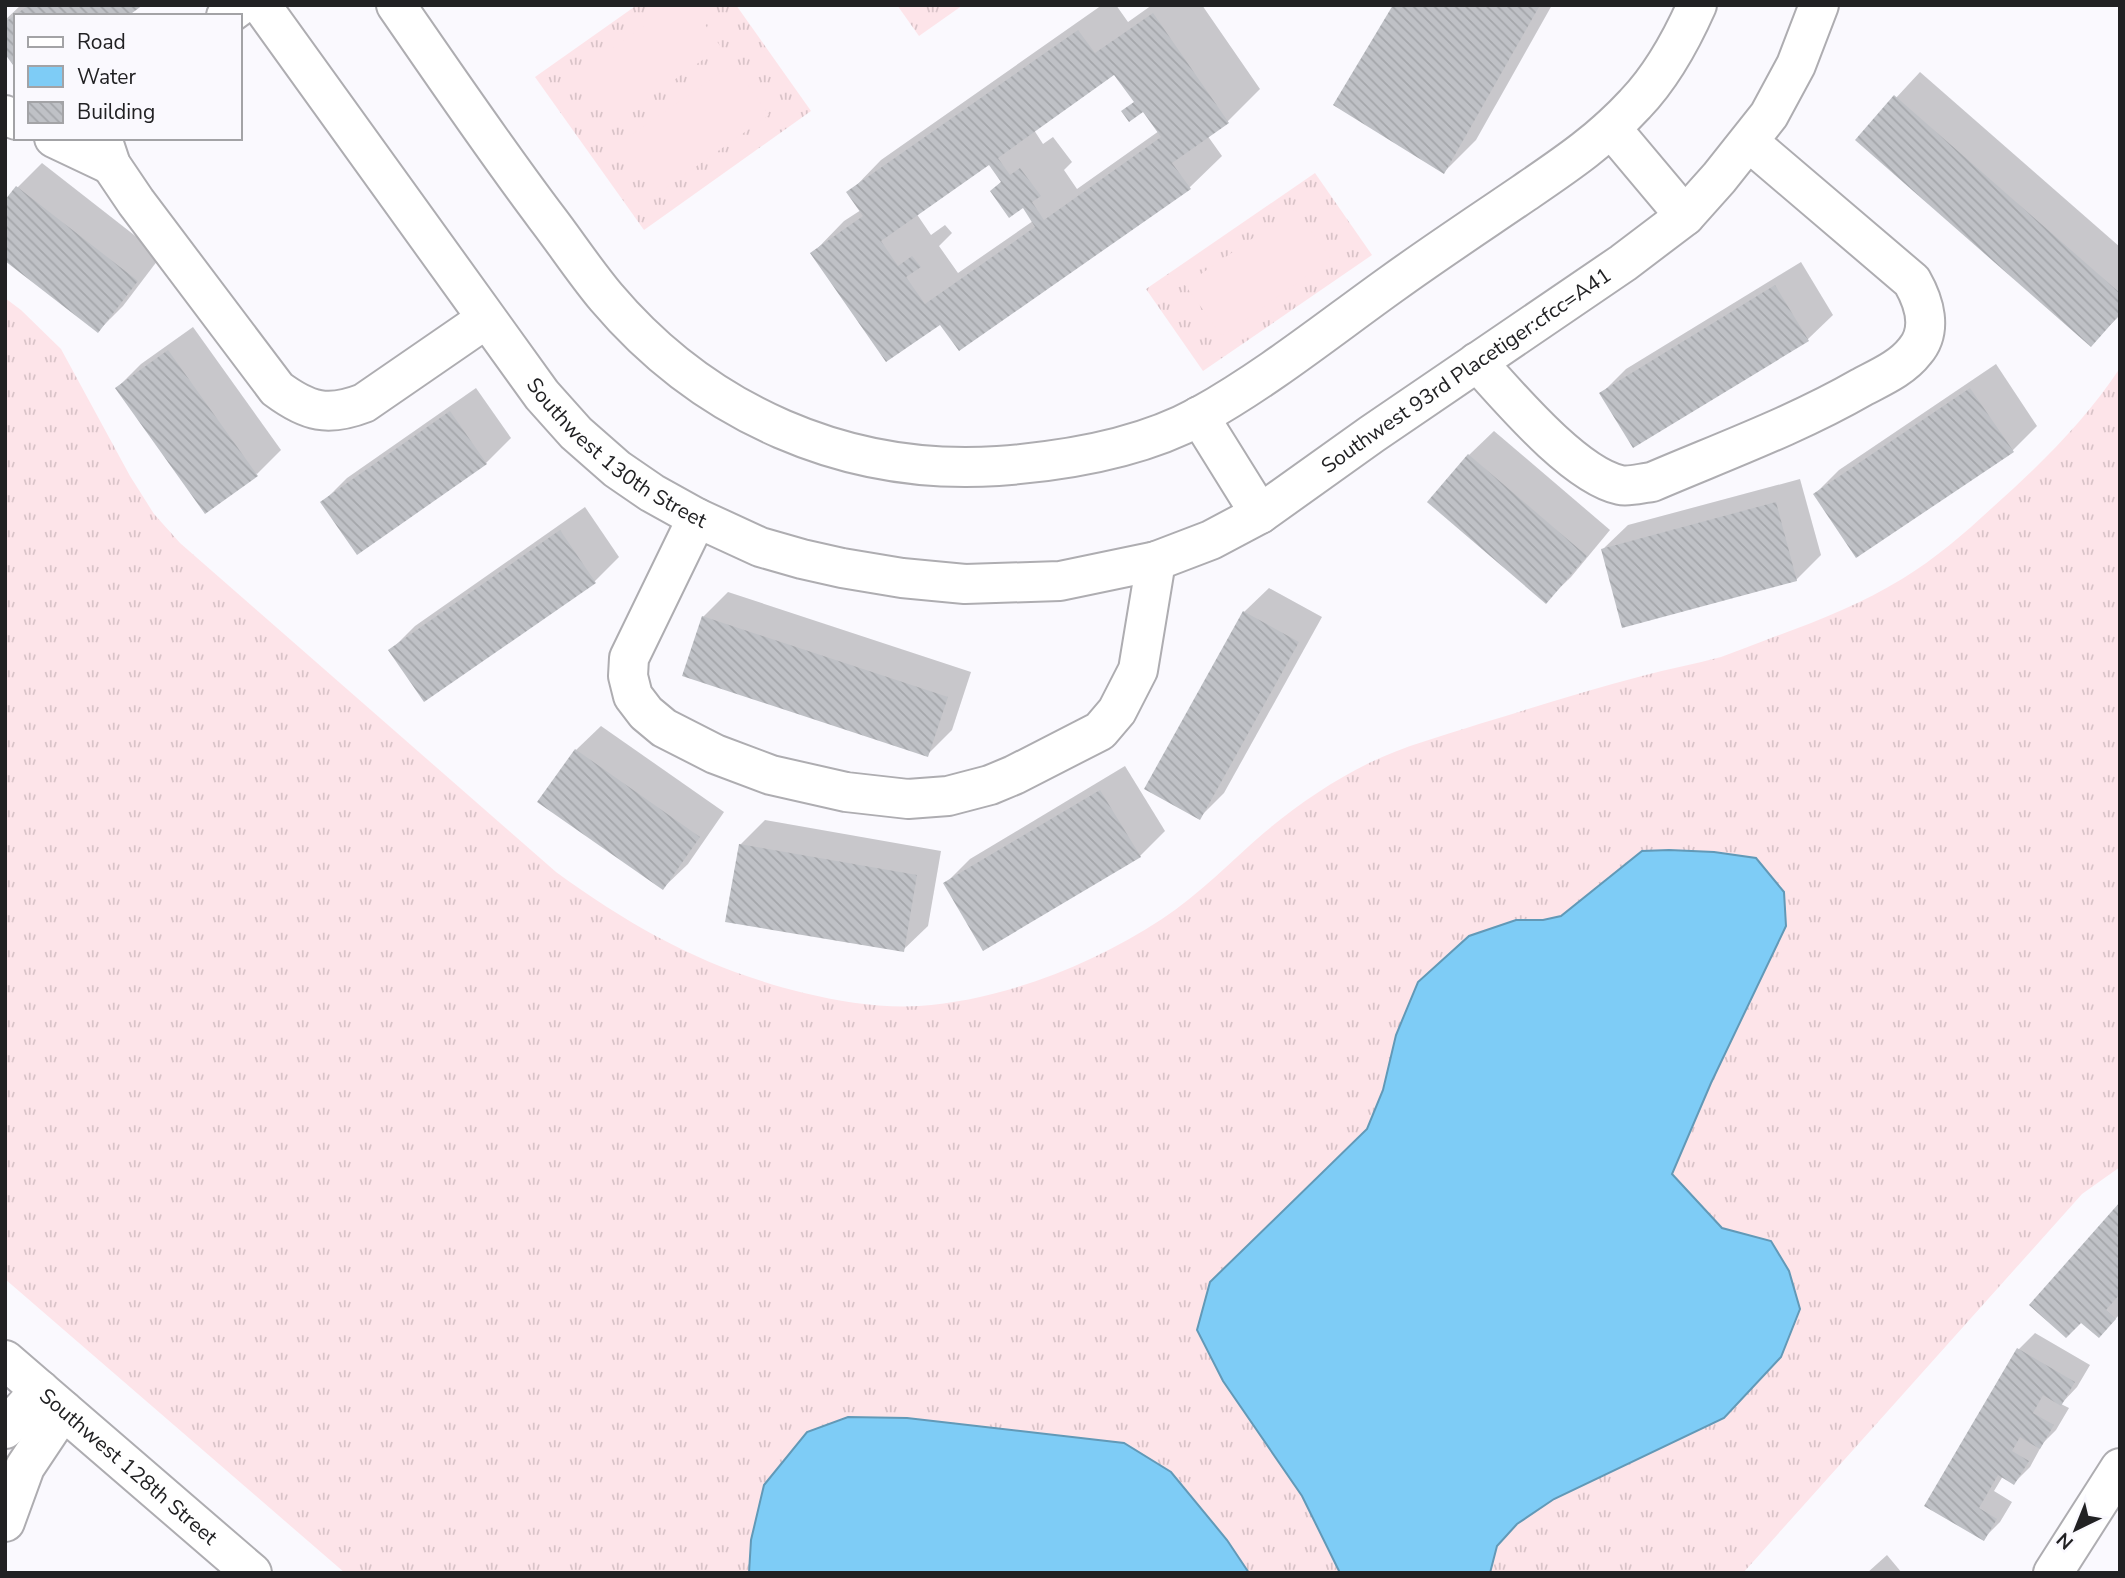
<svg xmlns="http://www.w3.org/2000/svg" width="2125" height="1578" font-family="'Nunito Sans',sans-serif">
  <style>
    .grass { fill: url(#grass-tufts) }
    .garden { fill: #fde4e9 }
    .water { fill: #7eccf6; stroke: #6299b7; stroke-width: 2 }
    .shadow { fill: #0003; fill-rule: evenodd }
    .building { fill: url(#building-back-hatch); fill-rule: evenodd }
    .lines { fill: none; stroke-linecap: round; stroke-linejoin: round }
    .minor-casing { stroke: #aeadb1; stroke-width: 42 }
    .minor { stroke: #fff; stroke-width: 38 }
    .labels { text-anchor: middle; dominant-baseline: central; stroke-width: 5; stroke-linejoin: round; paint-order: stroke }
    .street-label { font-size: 21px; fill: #212123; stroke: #faf9fe }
  </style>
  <defs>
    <pattern id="grass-tufts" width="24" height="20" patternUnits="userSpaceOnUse" patternTransform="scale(1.75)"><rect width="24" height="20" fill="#fde4e9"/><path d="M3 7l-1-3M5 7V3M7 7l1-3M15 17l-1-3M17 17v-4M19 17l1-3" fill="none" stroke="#d9c3c8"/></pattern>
    <pattern id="building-back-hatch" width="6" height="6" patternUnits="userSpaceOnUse" patternTransform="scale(1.75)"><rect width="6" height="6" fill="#bfc1c6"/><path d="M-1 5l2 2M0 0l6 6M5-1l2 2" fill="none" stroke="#a4a6aa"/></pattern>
  </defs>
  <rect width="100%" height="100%" fill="#faf9fe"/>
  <!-- grass -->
  <g class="grass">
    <path d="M 637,5 L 736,5 L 811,111 L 644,230 L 535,77 Z"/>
    <path d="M 897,5 L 963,5 L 919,36 Z"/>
    <path d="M 1315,173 L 1372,255 L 1203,371 L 1146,289 Z"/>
    <path d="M 5,298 L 21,310 L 61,349 L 130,476 L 154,514 L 180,543 L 556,872 C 636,930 707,969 804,993 C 842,1002 880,1008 919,1006 C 1004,1000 1092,965 1162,919 C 1199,895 1231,861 1265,832 C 1296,806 1332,781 1369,763 C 1404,746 1442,736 1479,724 C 1533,708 1587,690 1642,676 C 1668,669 1695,664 1721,657 C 1738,651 1755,644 1771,638 C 1816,622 1861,604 1902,579 C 1935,559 1965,533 1993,507 C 2040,465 2085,421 2120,368 L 2120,1167 L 2082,1194 L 1743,1573 L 345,1573 L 5,1279 Z"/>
  </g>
  <!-- garden -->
  <g class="garden">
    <path d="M 674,5 L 691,5 L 721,47 L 613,123 L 577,73 Z"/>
    <path d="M 733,64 L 769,115 L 660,192 L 624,140 Z"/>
    <path d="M 1295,209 L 1331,259 L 1222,336 L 1185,285 Z"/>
  </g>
  <!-- water -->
  <g class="water">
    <path d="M 1669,850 L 1714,852 L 1756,858 L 1784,892 L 1786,926 L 1711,1083 L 1672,1174 L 1722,1228 L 1771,1241 L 1789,1271 L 1800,1309 L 1781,1357 L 1724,1418 L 1554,1499 L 1517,1524 L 1497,1546 L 1490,1573 L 1340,1573 L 1302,1496 L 1223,1381 L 1197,1330 L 1210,1282 L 1367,1129 L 1383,1090 L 1396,1035 L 1418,982 L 1469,936 L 1516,920 L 1543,920 L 1561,916 L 1642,851 Z"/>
    <path d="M 848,1417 L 907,1418 L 1124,1443 L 1171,1472 L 1227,1540 L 1249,1573 L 749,1573 L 751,1540 L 764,1485 L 807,1432 Z"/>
  </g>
  <!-- shadow -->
  <g class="shadow">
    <path d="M 21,5 L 140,5 L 16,16 L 5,51 L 5,20 Z"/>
    <path d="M 1102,5 L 1116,5 L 1128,22 L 1152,5 L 1202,5 L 1260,89 L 1228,121 L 1207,135 L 1222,156 L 1189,188 L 940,322 L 812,254 L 844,221 L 861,210 L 849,193 L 881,160 ZM 1115,73 L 1135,101 L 1124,112 L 1144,110 L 1159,131 L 1077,189 L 1064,170 L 1072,162 L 1053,137 L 1043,144 L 1034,130 ZM 989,162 L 1002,181 L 992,191 L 1023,206 L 1033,221 L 958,273 L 939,246 L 952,233 L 945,225 L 931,235 L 916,213 Z"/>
    <path d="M 1396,5 L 1552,5 L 1476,140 L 1444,172 Z"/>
    <path d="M 1920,72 L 2120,247 L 2120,315 L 2091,345 L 1857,140 Z"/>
    <path d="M 42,163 L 161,256 L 123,306 L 98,331 L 17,188 Z"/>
    <path d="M 1801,262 L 1833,315 L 1808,339 L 1634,446 L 1602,393 L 1626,369 Z"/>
    <path d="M 193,327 L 281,450 L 257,474 L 117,388 L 141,364 Z"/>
    <path d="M 1996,364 L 2037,426 L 2012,451 L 1815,494 L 1839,470 Z"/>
    <path d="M 476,388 L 511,438 L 486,463 L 323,502 L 347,478 Z"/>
    <path d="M 1494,431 L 1610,530 L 1571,577 L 1546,601 L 1469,455 Z"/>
    <path d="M 1800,479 L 1821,555 L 1796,580 L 1603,549 L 1628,525 Z"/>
    <path d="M 585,507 L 619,557 L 595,581 L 390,651 L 415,626 Z"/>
    <path d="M 1269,588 L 1322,617 L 1224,793 L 1199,818 L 1244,612 Z"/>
    <path d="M 728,592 L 971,672 L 952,730 L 927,755 L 703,617 Z"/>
    <path d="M 601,726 L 724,812 L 688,864 L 663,888 L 576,750 Z"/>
    <path d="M 1125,766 L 1165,831 L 1140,856 L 945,884 L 970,859 Z"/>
    <path d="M 765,820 L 941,851 L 928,926 L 903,950 L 740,845 Z"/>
    <path d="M 2120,1205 L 2120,1314 L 2099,1336 Z"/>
    <path d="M 2035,1333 L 2090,1365 L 2077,1387 L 2061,1404 L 2069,1408 L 2056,1430 L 2043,1443 L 2030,1467 L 2014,1483 L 2003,1476 L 1994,1491 L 2012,1502 L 2000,1522 L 1983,1539 L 1927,1506 L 2019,1349 Z"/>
    <path d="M 1887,1555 L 1902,1573 L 1867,1573 Z"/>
  </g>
  <!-- building -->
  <g class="building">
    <path d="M 29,5 L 143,5 L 128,16 L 16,16 L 16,69 L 5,54 L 5,22 Z"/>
    <path d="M 1393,5 L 1540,5 L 1444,174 L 1333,105 Z"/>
    <path d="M 1153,13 L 1229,123 L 1172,163 L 1191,189 L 959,351 L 940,325 L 886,362 L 810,253 L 863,216 L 846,192 L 1078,30 L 1095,53 ZM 1114,75 L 1134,102 L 1121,111 L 1129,122 L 1143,112 L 1161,137 L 1044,220 L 1032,202 L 1041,196 L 1020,168 L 1010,175 L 998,158 ZM 989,165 L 1001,182 L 990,191 L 1009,218 L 1023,208 L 1035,227 L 925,304 L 906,277 L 921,267 L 912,256 L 898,266 L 881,241 Z"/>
    <path d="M 1894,95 L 2120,293 L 2120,314 L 2091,347 L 1855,140 Z"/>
    <path d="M 16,186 L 138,281 L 98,333 L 5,261 L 5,200 Z"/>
    <path d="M 1775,285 L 1809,341 L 1633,448 L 1599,393 Z"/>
    <path d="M 168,350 L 258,476 L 205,514 L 115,388 Z"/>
    <path d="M 1970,388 L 2014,452 L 1856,558 L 1813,494 Z"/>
    <path d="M 450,411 L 487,464 L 357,555 L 320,502 Z"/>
    <path d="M 1468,454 L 1587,556 L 1546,604 L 1427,502 Z"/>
    <path d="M 1776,502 L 1797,581 L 1622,628 L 1601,549 Z"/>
    <path d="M 560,530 L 596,583 L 424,702 L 388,650 Z"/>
    <path d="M 1243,611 L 1299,642 L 1200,820 L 1144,789 Z"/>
    <path d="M 702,616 L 948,697 L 928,757 L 682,676 Z"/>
    <path d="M 575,749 L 700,837 L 663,890 L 537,802 Z"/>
    <path d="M 1100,790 L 1141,857 L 983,951 L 943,883 Z"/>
    <path d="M 739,844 L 917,875 L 904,952 L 725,922 Z"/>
    <path d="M 2120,1202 L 2120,1294 L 2106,1310 L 2116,1319 L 2099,1338 L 2081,1323 L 2066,1338 L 2029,1305 Z"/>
    <path d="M 2017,1348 L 2075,1382 L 2061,1406 L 2043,1395 L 2033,1413 L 2054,1425 L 2040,1449 L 2020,1437 L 2012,1451 L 2029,1461 L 2014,1485 L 1998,1475 L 1979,1508 L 1997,1519 L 1984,1541 L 1924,1506 Z"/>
  </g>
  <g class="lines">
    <!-- minor casing -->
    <g class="minor-casing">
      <g id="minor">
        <path id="s1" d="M 261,5 L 542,395 L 576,433 L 617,469 L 652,493 L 697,518 L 760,547 L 802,559 L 842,568 L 902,578 L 965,584 L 1060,581 L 1156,561 L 1211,540 L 1260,514 L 1372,434 L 1623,263 L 1685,216 L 1719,178 L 1769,115 L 1796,65 L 1819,5"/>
        <path d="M 396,5 C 445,76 494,148 546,217 C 566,243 585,272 606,297 C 705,414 846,476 998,466 C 1066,461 1140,449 1200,416 C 1268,378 1330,328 1393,283 C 1436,252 1480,223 1524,193 C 1565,165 1601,141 1635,104 C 1662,76 1681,41 1697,5"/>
        <path d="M 226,16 L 241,5"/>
        <path d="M 5,115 L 16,120"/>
        <path d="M 1611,128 L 1685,216"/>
        <path d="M 54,138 L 111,165"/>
        <path d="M 102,138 L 111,165 L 136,202 L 277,389 C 308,412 328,417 364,403 L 486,319"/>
        <path d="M 1477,362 C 1509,397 1574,475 1620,485 C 1629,487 1642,483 1652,482 C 1722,452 1796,425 1862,387 C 1881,377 1902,368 1915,351 C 1933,330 1924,302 1912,281 L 1749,142"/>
        <path d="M 1199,416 L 1260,514"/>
        <path d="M 697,518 L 629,658 L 628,676 L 633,696 L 646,713 L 664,728 L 715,754 L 771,775 L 846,792 L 908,799 L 948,796 L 990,785 L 1014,775 L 1100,731 L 1117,711 L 1138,670 L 1156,561"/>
        <path id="s2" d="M 5,1360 L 252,1573"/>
        <path d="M 5,1429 L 40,1390"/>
        <path d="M 5,1522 L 25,1467 L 63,1410"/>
        <path d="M 2053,1573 L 2120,1468"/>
      </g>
    </g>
    <!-- minor -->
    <use href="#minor" class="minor"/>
  </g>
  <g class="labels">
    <!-- street labels -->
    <g class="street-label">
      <text stroke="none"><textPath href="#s1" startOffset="1517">Southwest 93rd Placetiger:cfcc=A41</textPath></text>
      <text stroke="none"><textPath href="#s1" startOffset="576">Southwest 130th Street</textPath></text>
      <text stroke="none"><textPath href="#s2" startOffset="163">Southwest 128th Street</textPath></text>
    </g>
  </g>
  <!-- border -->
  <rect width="2125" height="1578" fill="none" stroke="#212123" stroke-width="14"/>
  <!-- legend -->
  <rect x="14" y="14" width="228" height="126" fill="#faf9fe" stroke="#a3a3a6" stroke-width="2"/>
  <rect x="28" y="37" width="35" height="10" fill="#ffffff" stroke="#a3a3a6" stroke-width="2"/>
  <text x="77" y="49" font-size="21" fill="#212123">Road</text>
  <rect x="28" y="66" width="35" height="21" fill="#7eccf6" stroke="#a3a3a6" stroke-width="2"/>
  <text x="77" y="84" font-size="21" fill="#212123">Water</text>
  <rect x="28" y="102" width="35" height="21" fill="url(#building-back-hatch)" stroke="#a3a3a6" stroke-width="2"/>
  <text x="77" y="119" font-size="21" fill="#212123">Building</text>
  <!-- north arrow -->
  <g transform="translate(2076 1529) rotate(223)" stroke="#faf9fe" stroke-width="5" paint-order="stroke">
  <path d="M0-5L12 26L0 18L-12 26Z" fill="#212123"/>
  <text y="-10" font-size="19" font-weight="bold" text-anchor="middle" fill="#212123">N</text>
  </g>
</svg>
